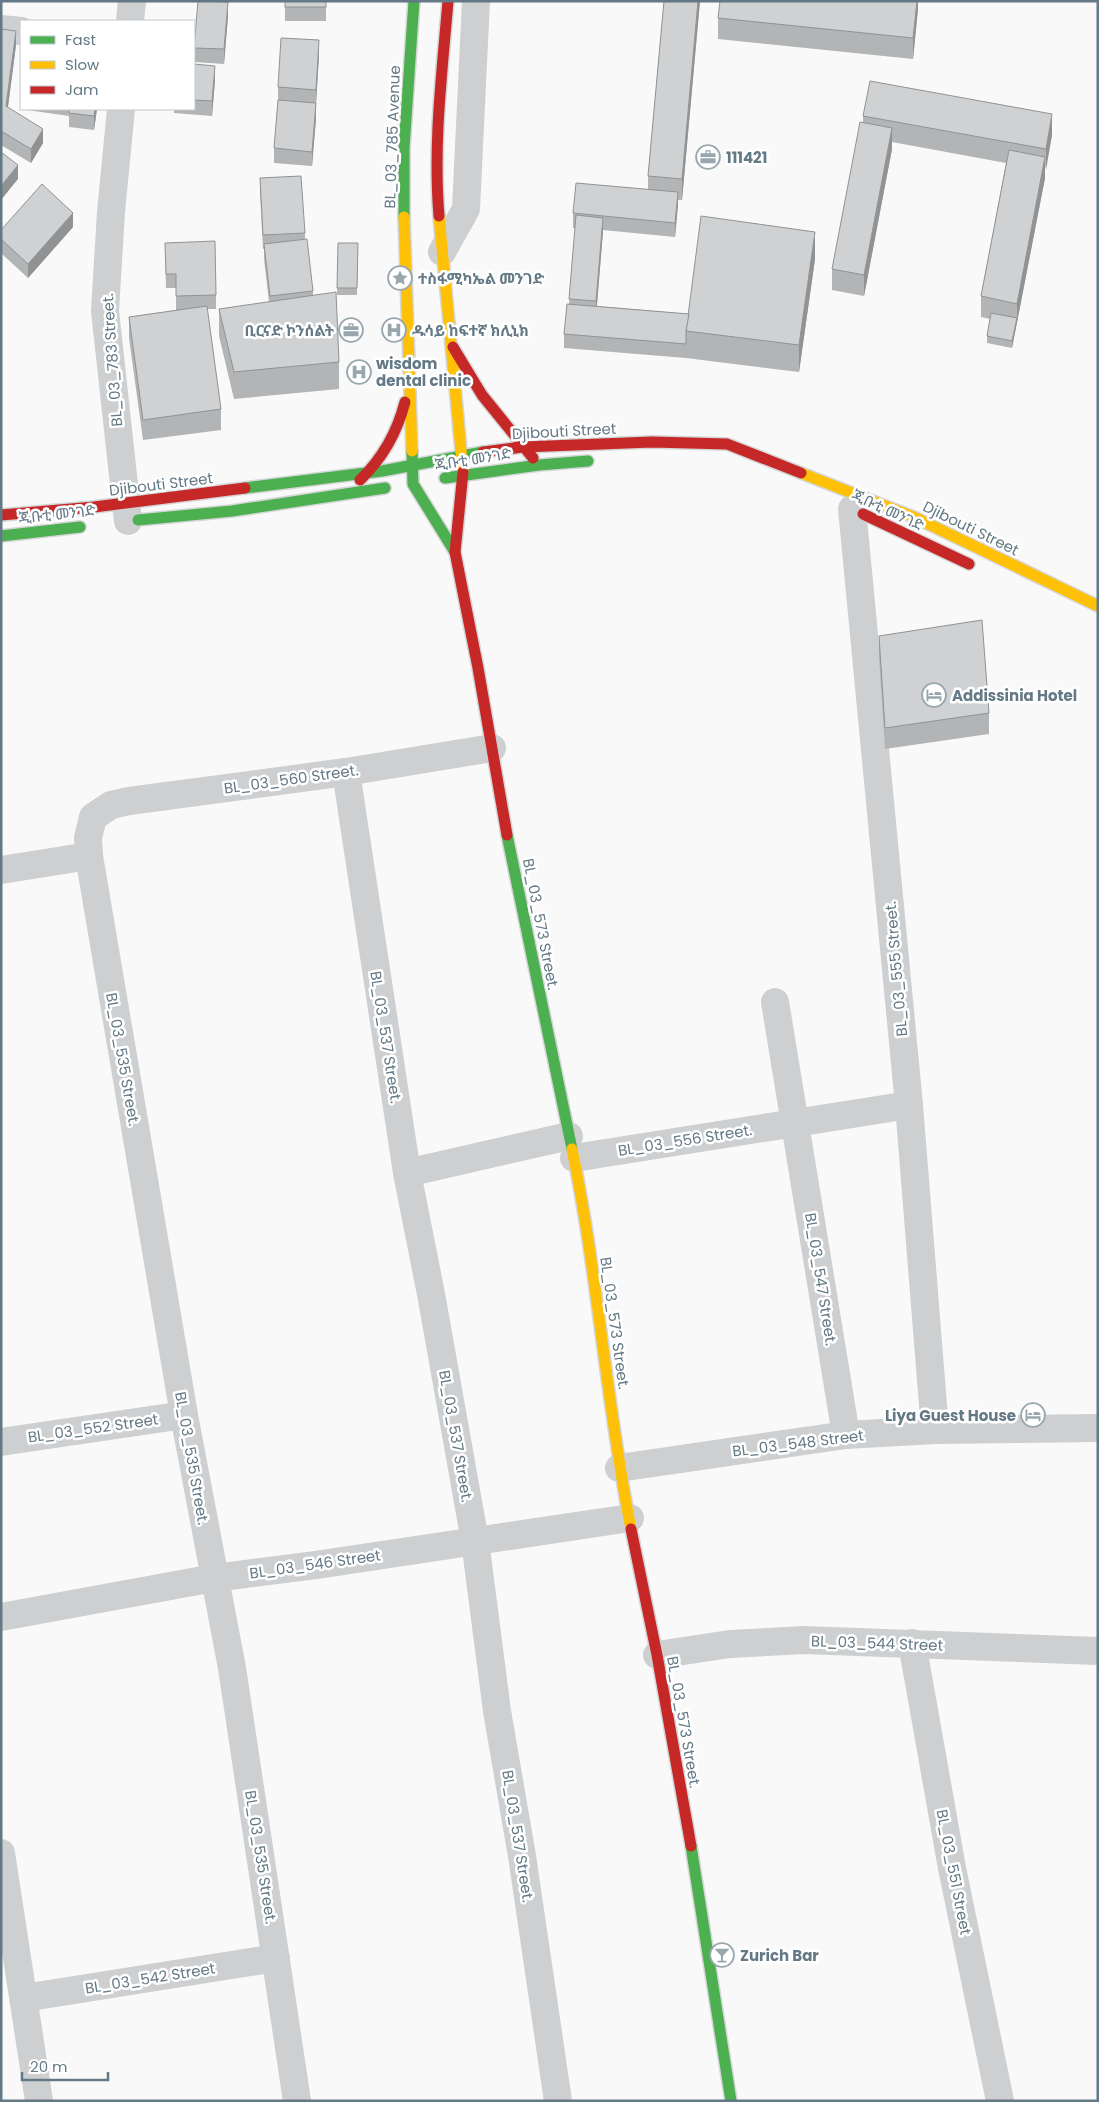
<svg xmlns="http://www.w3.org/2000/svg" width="1099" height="2102" font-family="Poppins,'Noto Sans Ethiopic',sans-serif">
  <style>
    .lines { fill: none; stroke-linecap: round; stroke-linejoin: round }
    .fast-casing { stroke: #d5d6d7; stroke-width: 14 }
    .slow-casing { stroke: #d5d6d7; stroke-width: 14 }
    .jam-casing { stroke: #d5d6d7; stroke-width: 14 }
    .street { stroke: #cecfd0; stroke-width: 28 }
    .fast { stroke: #4caf50; stroke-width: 11 }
    .slow { stroke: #ffc107; stroke-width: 11 }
    .jam { stroke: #c62828; stroke-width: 11 }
    .wall { fill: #b2b4b5 }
    .shaded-wall { fill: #919293 }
    .building { fill: #cfd1d2; stroke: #919293 }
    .labels { text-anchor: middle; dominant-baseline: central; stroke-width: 5; stroke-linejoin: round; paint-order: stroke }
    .street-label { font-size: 15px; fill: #637985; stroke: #fff }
    .poi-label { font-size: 15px; font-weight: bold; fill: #637985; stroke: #fff; text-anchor: start }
  </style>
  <rect width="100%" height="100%" fill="#f9f9f9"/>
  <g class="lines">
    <!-- fast casing -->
    <g class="fast-casing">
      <g id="fast">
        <path d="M 404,217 L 404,148 L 414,1"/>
        <path d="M 412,451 L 413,484 L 455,552"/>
        <path d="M 445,478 L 539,465 L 588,461"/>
        <path d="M 245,488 L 382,471 L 483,452"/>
        <path d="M 138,520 L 232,511 L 385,488"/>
        <path d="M 1,536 L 80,527"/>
        <path d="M 507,835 L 572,1149"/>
        <path d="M 691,1846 L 731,2101"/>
      </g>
    </g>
    <!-- slow casing -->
    <g class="slow-casing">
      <g id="slow">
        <path d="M 439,216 L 463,472"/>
        <path d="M 404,217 L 412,451"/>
        <path d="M 801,473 L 916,518 L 1098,606"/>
        <path d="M 572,1149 C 598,1275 606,1403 631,1529"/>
      </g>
    </g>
    <!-- jam casing -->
    <g class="jam-casing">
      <g id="jam">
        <path d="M 439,216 C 433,144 442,73 448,1"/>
        <path d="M 453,347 L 482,395 L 533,458"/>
        <path d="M 483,452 L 523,447 L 652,442 L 727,444 L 801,473"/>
        <path d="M 463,472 L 455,552 L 478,668 L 507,835"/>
        <path d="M 360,480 C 383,458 397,433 405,402"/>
        <path d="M 863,514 L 969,564"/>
        <path d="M 1,515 L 94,507 L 245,488"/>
        <path d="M 631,1529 L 657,1655 L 691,1846"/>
      </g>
    </g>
    <!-- street -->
    <g class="street">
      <path d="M 130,21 L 132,1"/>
      <path d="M 1,29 L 21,31"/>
      <path d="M 121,109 L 111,212 L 105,311 L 128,521"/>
      <path d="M 442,252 L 466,209 L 476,1"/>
      <path d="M 852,509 L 909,1105 L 935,1430"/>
      <path d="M 346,772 L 407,1173 L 431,1294 L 475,1541 L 497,1711 L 522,1856 L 558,2101"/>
      <path d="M 1,870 L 89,856"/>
      <path d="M 775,1002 L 846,1435"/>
      <path d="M 574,1158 L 909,1105"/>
      <path d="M 407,1173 L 569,1136"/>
      <path d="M 1,1442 L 184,1415"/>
      <path d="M 619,1468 L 846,1435 L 935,1430 L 1098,1428"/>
      <path d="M 1,1617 L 214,1578 L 316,1565 L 630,1518"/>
      <path d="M 912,1643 L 952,1868 L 1000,2101"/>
      <path d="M 657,1655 L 730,1644 L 804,1640 L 1098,1651"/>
      <path d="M 1,1853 L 39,2101"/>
      <path d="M 24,1998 L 276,1958"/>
      <path d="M 297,2101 L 232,1668 L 184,1415 L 89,856 L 88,838 L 93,817 L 111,805 L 129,801 L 346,772 L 492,748"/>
    </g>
    <!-- fast -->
    <use href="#fast" class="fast"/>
    <!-- slow -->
    <use href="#slow" class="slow"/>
    <!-- jam -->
    <use href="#jam" class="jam"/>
  </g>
  <!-- wall -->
  <g class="wall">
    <rect x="285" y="1" width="41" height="20"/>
    <path d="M 664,1 L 700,1 L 682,200 L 678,200 L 675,237 L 603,230 L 597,306 L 689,314 L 815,259 L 799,372 L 686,358 L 564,348 L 564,334 L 569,304 L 575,228 L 573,228 L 573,213 L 648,189 L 648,176 Z"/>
    <path d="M 918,1 L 918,9 L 913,59 L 718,39 L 718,18 Z"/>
    <path d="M 228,16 L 224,64 L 194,62 L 194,48 Z"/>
    <path d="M 1,29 L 16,45 L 8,107 L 43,143 L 31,163 L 1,145 Z"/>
    <path d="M 319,55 L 316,103 L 316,118 L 312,166 L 274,163 L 274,148 L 278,101 L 278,87 Z"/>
    <path d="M 194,64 L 215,80 L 212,116 L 174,113 L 174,109 L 194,109 Z"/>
    <path d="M 21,86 L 21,109 L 97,109 L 94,130 L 69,127 L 69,116 L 20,109 L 20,95 Z"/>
    <path d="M 863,116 L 1052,135 L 1045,170 L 1045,178 L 1012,348 L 987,343 L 987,336 L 990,319 L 981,317 L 981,296 L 1006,163 L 892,142 L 892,149 L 864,296 L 832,290 L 832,269 L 863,122 Z"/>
    <path d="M 260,178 L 305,233 L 305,239 L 313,291 L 313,295 L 339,362 L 339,389 L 234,399 L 219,336 L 219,309 L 269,302 L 264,259 L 264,249 L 263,249 L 260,192 Z"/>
    <path d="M 73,227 L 28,278 L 1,253 L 1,230 Z"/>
    <path d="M 165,243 L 216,295 L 216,309 L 207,309 L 221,409 L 221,430 L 143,440 L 129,338 L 129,317 L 176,310 L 176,288 L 166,288 Z"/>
    <path d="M 338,243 L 358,243 L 357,295 L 337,295 Z"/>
    <path d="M 879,636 L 989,713 L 989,734 L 885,749 L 879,657 Z"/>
  </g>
  <!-- shaded-wall -->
  <g class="shaded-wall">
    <path d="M 698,1 L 700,1 L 682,200 L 682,179 Z"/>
    <path d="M 917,1 L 918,1 L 918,9 L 913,59 L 913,38 Z"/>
    <path d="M 228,2 L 228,16 L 224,64 L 224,49 Z"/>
    <path d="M 16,31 L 16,45 L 6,121 L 6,106 Z"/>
    <path d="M 319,40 L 319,55 L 316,104 L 316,90 Z"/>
    <path d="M 215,66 L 215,80 L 212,116 L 212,101 Z"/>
    <path d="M 316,103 L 316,118 L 312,166 L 312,152 Z"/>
    <path d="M 95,109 L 97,109 L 94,130 L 94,116 Z"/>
    <path d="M 1052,114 L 1052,135 L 1046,170 L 1046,149 Z"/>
    <path d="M 892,128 L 892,149 L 864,296 L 864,275 Z"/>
    <path d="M 43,129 L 43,143 L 31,163 L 31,149 Z"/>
    <path d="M 1045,157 L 1045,178 L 1012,348 L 1012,341 L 1017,318 L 1017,304 Z"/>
    <path d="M 18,165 L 18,179 L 1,200 L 1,186 Z"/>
    <path d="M 678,192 L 678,206 L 675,237 L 675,223 Z"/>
    <path d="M 73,213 L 73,227 L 28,278 L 28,264 Z"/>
    <path d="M 603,218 L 603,232 L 596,315 L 596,301 Z"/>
    <path d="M 815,232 L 815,259 L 799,372 L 799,345 Z"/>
  </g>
  <!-- building -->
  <g class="building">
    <path d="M 198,1 L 228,2 L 224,49 L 194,48 Z"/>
    <rect x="285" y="1" width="41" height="6"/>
    <path d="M 664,1 L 698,1 L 682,179 L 648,176 Z"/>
    <path d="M 720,1 L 917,1 L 913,38 L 718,18 Z"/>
    <path d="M 1,29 L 16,31 L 6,106 L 43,129 L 31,149 L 1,131 Z"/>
    <path d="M 281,38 L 319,40 L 316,90 L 278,87 Z"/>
    <path d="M 194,64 L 215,66 L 212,101 L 194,100 Z"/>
    <path d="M 870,81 L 1052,114 L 1046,149 L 863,116 Z"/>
    <path d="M 278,100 L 316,103 L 312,152 L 274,148 Z"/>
    <path d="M 69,109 L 95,109 L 94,116 L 69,113 Z"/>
    <path d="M 860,122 L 892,128 L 864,275 L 832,269 Z"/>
    <path d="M 1009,150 L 1045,157 L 1017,304 L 981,296 Z"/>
    <path d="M 1,152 L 18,165 L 1,186 Z"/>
    <path d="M 301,176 L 305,233 L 263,235 L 260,178 Z"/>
    <path d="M 576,183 L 678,192 L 675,223 L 573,213 Z"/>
    <path d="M 42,184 L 73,213 L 28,264 L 1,239 L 1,230 Z"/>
    <path d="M 576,215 L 603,218 L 596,301 L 569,299 Z"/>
    <path d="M 701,216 L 815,232 L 799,345 L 686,331 Z"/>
    <path d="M 307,239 L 313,291 L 270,296 L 264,244 Z"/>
    <path d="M 215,241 L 216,295 L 176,296 L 176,274 L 166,274 L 165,243 Z"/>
    <path d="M 338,243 L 358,243 L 357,288 L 337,288 Z"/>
    <path d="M 336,292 L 339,362 L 234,372 L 219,309 Z"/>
    <path d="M 567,304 L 689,314 L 686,331 L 686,344 L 564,334 Z"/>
    <path d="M 207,306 L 221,409 L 143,420 L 129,317 Z"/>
    <path d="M 991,313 L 1017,318 L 1012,341 L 987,336 Z"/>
    <path d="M 982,620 L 989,713 L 885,728 L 879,636 Z"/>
  </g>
  <!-- icons -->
  <defs>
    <g id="office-ring" transform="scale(1.25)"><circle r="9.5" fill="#fff" stroke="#98a6ae" stroke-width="1.5"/><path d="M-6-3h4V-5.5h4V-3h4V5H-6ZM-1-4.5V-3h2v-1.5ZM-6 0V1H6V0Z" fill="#98a6ae"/></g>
    <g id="sight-ring" transform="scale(1.25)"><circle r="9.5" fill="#fff" stroke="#98a6ae" stroke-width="1.5"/><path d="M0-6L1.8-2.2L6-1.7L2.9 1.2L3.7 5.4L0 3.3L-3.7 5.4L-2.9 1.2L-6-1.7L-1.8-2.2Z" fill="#98a6ae"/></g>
    <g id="hospital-ring" transform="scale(1.25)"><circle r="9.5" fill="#fff" stroke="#98a6ae" stroke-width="1.5"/><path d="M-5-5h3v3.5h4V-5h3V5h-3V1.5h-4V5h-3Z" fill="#98a6ae"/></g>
    <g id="hotel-ring" transform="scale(1.25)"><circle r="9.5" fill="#fff" stroke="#98a6ae" stroke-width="1.5"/><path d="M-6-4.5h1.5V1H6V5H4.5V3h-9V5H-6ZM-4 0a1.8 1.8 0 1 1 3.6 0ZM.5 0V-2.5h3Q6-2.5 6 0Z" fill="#98a6ae"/></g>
    <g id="bar-ring" transform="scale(1.25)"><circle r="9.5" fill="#fff" stroke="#98a6ae" stroke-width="1.5"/><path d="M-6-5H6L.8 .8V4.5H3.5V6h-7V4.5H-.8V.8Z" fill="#98a6ae"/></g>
  </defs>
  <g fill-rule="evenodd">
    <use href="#office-ring" x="708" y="157"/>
    <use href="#sight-ring" x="400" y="278"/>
    <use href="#office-ring" x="351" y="330"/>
    <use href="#hospital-ring" x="394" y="330"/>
    <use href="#hospital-ring" x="359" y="372"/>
    <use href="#hotel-ring" x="934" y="695"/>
    <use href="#hotel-ring" x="1033" y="1415"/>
    <use href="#bar-ring" x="722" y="1955"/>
  </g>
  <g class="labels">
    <!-- street labels -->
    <g class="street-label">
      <text transform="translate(392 137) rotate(-88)">BL_03_785 Avenue</text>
      <text transform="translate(112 360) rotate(-94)">BL_03_783 Street.</text>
      <text transform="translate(564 431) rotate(-3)">Djibouti Street</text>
      <text transform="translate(473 459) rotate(-9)">ጂቡቲ መንገድ</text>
      <text transform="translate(161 484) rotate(-7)">Djibouti Street</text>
      <text transform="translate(888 510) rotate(25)">ጂቡቲ መንገድ</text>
      <text transform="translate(57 514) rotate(-6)">ጂቡቲ መንገድ</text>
      <text transform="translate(971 528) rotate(26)">Djibouti Street</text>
      <text transform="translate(291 779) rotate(-8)">BL_03_560 Street.</text>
      <text transform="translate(541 924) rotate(79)">BL_03_573 Street.</text>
      <text transform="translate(896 969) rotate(-95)">BL_03_555 Street.</text>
      <text transform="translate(386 1037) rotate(81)">BL_03_537 Street.</text>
      <text transform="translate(123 1059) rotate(80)">BL_03_535 Street.</text>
      <text transform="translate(685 1140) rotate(-9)">BL_03_556 Street.</text>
      <text transform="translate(821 1279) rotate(81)">BL_03_547 Street.</text>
      <text transform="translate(615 1323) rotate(82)">BL_03_573 Street.</text>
      <text transform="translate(93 1428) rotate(-8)">BL_03_552 Street</text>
      <text transform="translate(456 1436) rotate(80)">BL_03_537 Street.</text>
      <text transform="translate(798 1443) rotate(-7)">BL_03_548 Street</text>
      <text transform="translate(192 1458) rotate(80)">BL_03_535 Street.</text>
      <text transform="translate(315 1564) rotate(-8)">BL_03_546 Street</text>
      <text transform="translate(877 1643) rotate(2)">BL_03_544 Street</text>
      <text transform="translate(684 1722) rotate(80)">BL_03_573 Street.</text>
      <text transform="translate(518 1836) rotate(81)">BL_03_537 Street.</text>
      <text transform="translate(261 1857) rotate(81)">BL_03_535 Street.</text>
      <text transform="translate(954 1872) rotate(79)">BL_03_551 Street</text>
      <text transform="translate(150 1978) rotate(-9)">BL_03_542 Street</text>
    </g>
    <!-- poi labels -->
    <g class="poi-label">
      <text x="726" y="157">111421</text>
      <text x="418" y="278">ተስፋሚካኤል መንገድ</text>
      <text x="334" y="330" text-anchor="end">ቢርናድ ኮንሰልት</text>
      <text x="412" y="330">ዱሳይ ከፍተኛ ክሊኒክ</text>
      <text x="376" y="363">wisdom<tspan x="376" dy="17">dental clinic</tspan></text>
      <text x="952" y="695">Addissinia Hotel</text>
      <text x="1016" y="1415" text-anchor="end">Liya Guest House</text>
      <text x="740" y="1955">Zurich Bar</text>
    </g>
  </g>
  <!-- border -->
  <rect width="1099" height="2102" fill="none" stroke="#637985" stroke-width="5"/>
  <!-- legend -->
  <rect x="20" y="20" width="175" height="90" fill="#ffffff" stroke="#c1c9ce"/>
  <rect x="30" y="36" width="25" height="8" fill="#4caf50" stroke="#c1c9ce"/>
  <text x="65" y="45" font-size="15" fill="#637985">Fast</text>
  <rect x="30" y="61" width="25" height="8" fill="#ffc107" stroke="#c1c9ce"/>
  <text x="65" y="70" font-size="15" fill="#637985">Slow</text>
  <rect x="30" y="86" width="25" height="8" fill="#c62828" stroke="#c1c9ce"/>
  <text x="65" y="95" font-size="15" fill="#637985">Jam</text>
  <!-- scale -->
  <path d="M22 2072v8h86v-8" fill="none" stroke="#637985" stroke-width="2.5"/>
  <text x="30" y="2072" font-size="15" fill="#637985" stroke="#ffffff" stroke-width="4" paint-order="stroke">20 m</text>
</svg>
